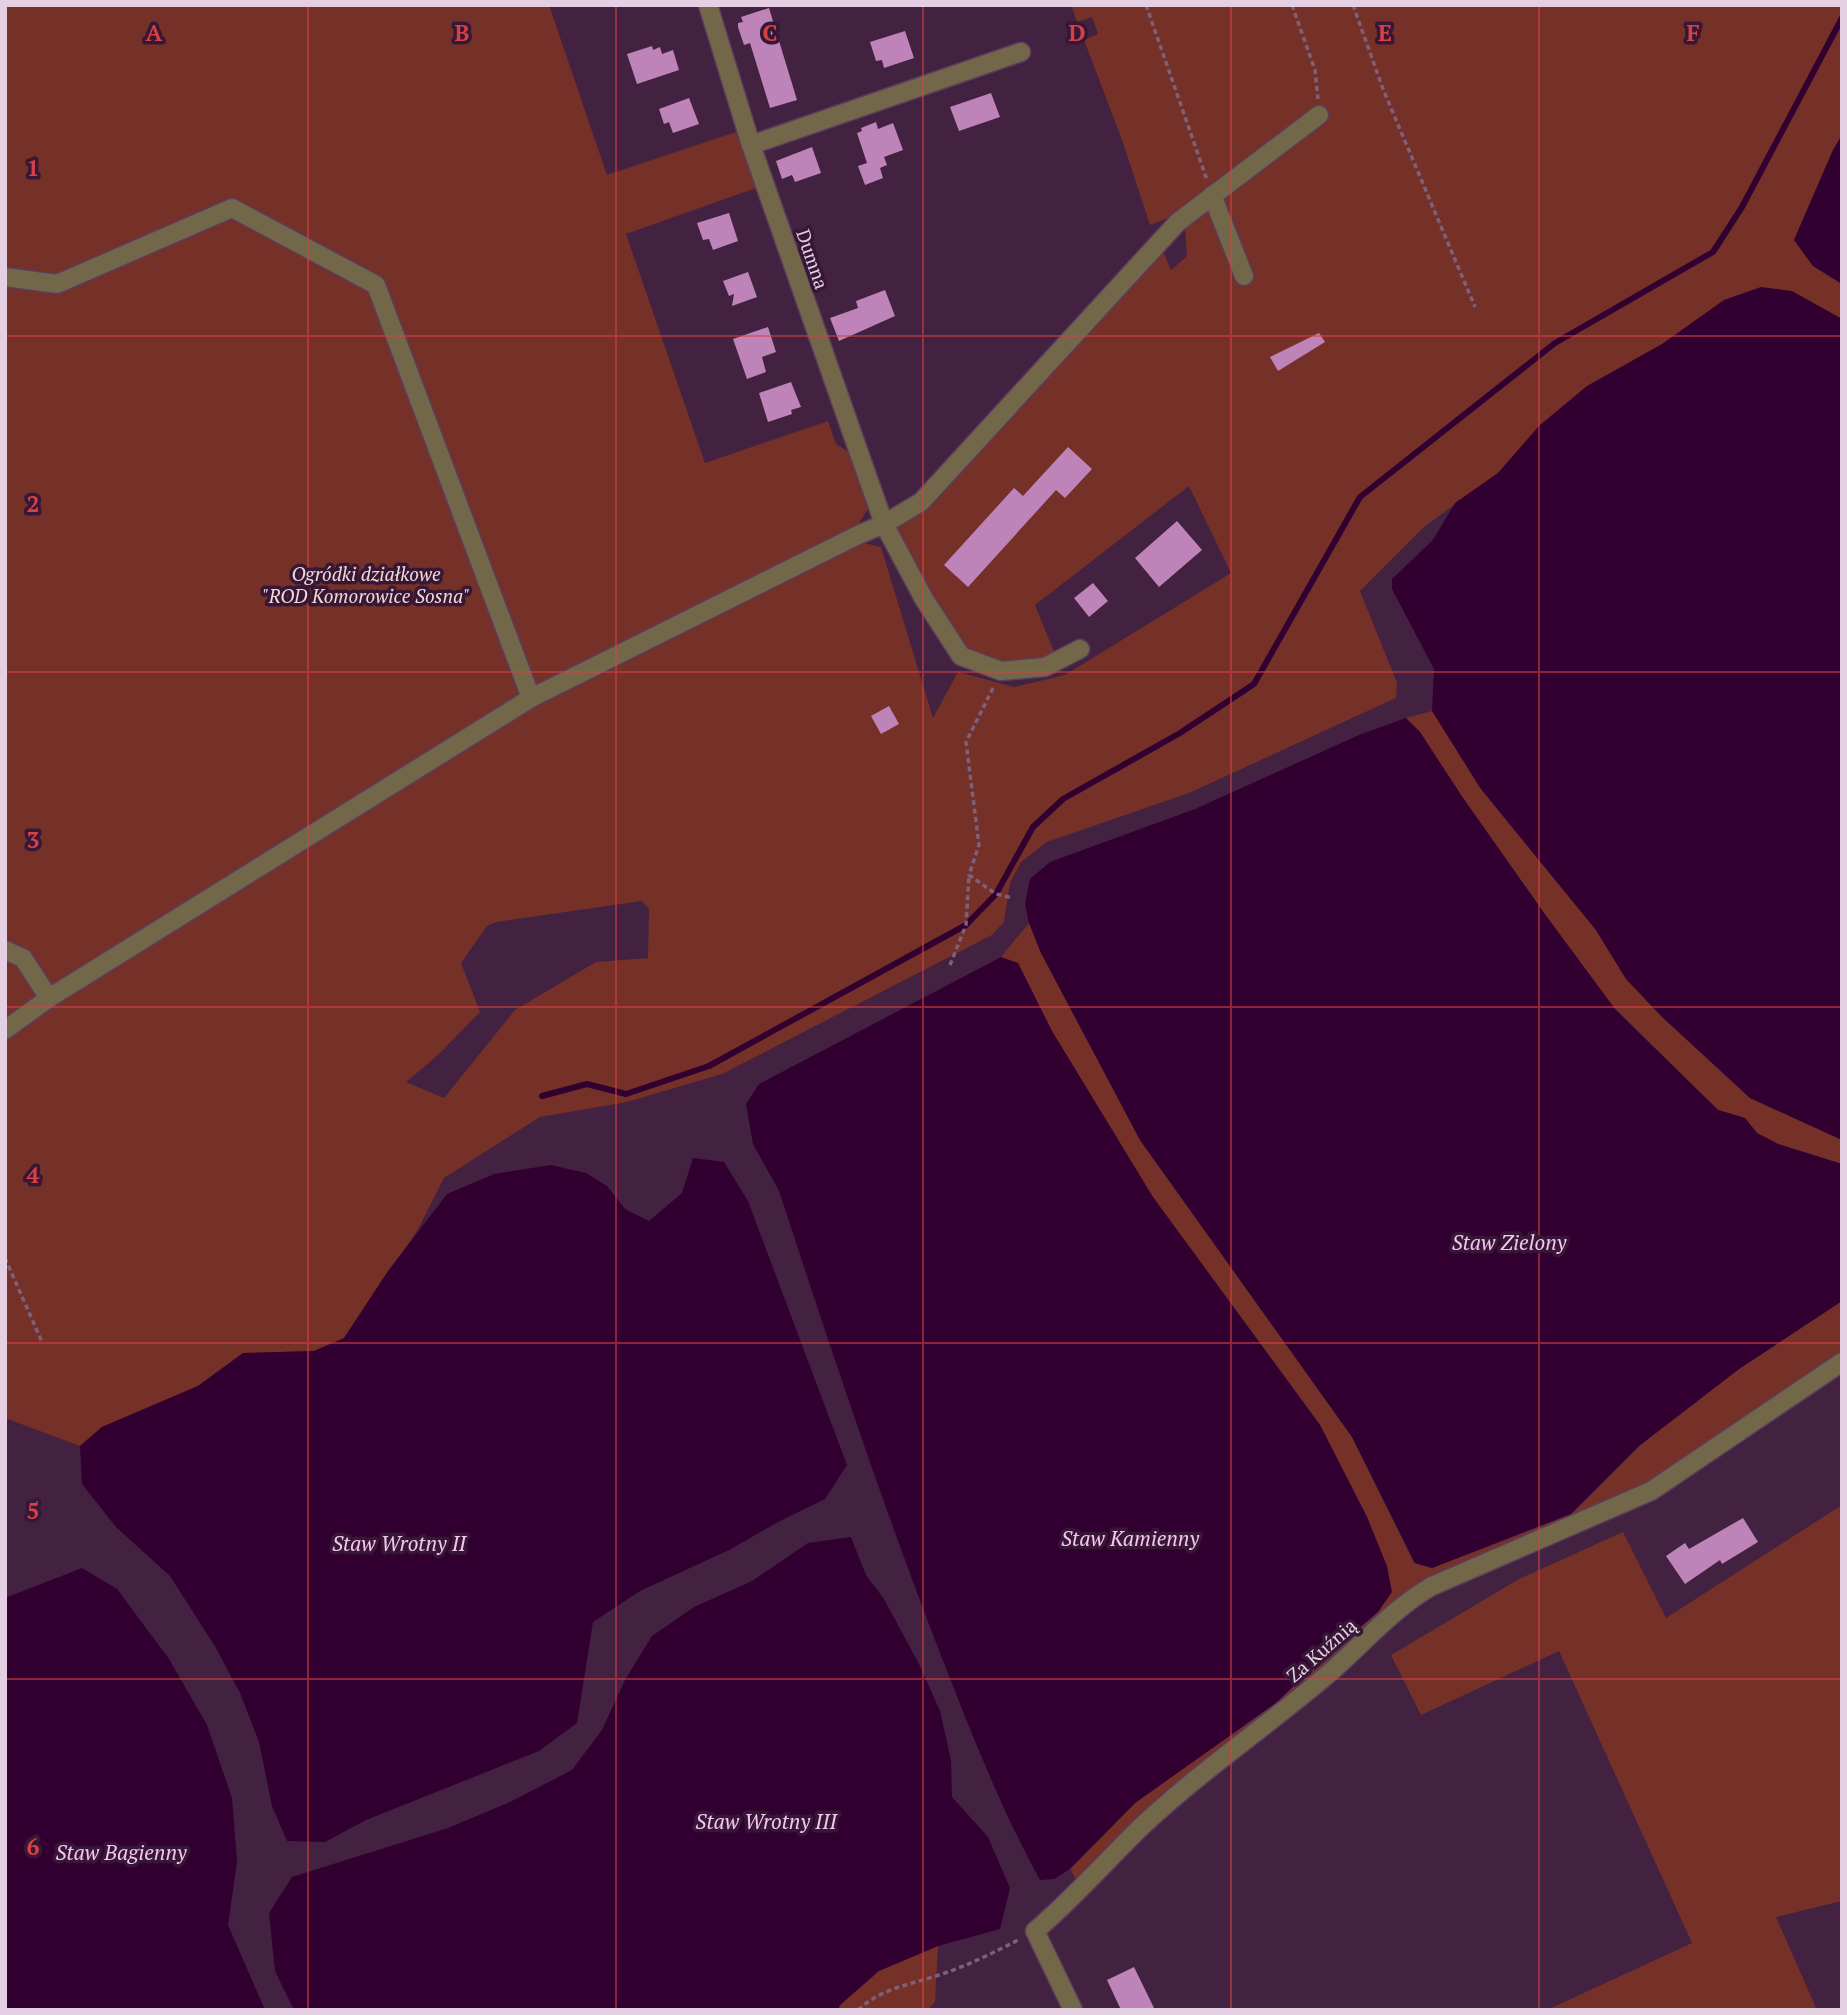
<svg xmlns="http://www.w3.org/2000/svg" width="1847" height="2015" font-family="'PT Serif',serif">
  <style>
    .green { fill: #753028; fill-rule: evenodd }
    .water { fill: #310031 }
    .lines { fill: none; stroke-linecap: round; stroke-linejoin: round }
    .stream { stroke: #310031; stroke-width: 6 }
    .building { fill: #be84ba }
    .minor-casing { stroke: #5c3d5b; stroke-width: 21 }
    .path { stroke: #7d607c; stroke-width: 3.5; stroke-dasharray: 5 3.5; stroke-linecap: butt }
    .minor { stroke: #73674a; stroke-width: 18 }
    .grid { fill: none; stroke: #d84144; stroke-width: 2; stroke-opacity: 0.55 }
    .labels { text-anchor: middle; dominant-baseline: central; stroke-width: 7; stroke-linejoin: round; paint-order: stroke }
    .street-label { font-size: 19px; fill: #e5cfe3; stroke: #371736 }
    .park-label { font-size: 19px; font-style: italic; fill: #f1dad6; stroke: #371736 }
    .water-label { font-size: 21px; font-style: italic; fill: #f6c6f2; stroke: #371736 }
    .grid-label { font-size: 23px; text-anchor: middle; font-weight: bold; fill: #d84144; stroke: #371736; stroke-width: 7; stroke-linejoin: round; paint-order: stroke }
  </style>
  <rect width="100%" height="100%" fill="#422141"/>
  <!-- green -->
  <g class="green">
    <path d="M 5,5 L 549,5 L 607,175 L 736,132 L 756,188 L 626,234 L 705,463 L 828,421 L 836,444 L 849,452 L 868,509 L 856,528 L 860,542 L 881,547 L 933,718 L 958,672 L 1014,687 L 1065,675 L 1231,573 L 1189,486 L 1035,605 L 1055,654 L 1049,661 L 1000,668 L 964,649 L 930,595 L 896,529 L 928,509 L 1162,249 L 1171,270 L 1187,256 L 1185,230 L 1173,216 L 1150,225 L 1122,140 L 1084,40 L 1098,34 L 1092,17 L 1077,22 L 1071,5 L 1842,5 L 1842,135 L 1833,150 L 1794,240 L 1813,266 L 1842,284 L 1842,319 L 1791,291 L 1539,426 L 1498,473 L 1424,527 L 1360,591 L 1397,683 L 1396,698 L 1189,793 L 1047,842 L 1021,862 L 1010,883 L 1004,922 L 992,935 L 722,1074 L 627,1102 L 540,1117 L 444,1178 L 417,1231 L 344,1338 L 314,1351 L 243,1353 L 198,1386 L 102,1427 L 80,1446 L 5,1418 ZM 642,901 L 649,909 L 648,958 L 596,962 L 515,1010 L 444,1098 L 406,1082 L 438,1055 L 480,1012 L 461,963 L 487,926 L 496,922 Z"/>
    <path d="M 1432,711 L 1481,789 L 1596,930 L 1626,979 L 1750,1098 L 1842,1140 L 1842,1164 L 1778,1144 L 1757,1133 L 1745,1118 L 1718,1110 L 1615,1009 L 1544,913 L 1461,795 L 1420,732 L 1406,718 Z"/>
    <path d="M 1029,923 L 1041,953 L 1140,1140 L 1352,1437 L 1414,1563 L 1432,1568 L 1571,1514 L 1639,1446 L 1739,1369 L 1842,1301 L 1842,1352 L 1673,1470 L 1437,1576 L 1078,1883 L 1070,1869 L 1135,1803 L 1276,1703 L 1306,1674 L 1367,1517 L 1320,1425 L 1172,1224 L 780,1074 L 1001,957 Z"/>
    <path d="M 1842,1505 L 1842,1901 L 1776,1917 L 1817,2010 L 1547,2010 L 1692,1943 L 1559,1651 L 1421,1715 L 1391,1655 L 1519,1579 L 1623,1532 L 1666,1618 Z"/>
    <path d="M 938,1946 L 935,2002 L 927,2010 L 838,2010 L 840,2005 L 878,1971 Z"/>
  </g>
  <!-- water -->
  <g class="water">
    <path d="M 1842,135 L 1842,284 L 1813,266 L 1794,240 L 1833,150 Z"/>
    <path d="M 1761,287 L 1792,291 L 1842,319 L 1842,1140 L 1750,1098 L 1662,1017 L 1626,979 L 1596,930 L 1481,789 L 1432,711 L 1434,669 L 1392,589 L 1392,579 L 1433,540 L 1455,503 L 1498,473 L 1540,425 L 1587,386 L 1662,344 L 1724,300 Z"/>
    <path d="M 1406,718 L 1420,732 L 1461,795 L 1544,913 L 1615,1009 L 1718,1110 L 1745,1118 L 1757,1133 L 1778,1144 L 1842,1164 L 1842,1301 L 1739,1369 L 1639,1446 L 1571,1514 L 1432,1568 L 1415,1563 L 1352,1437 L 1140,1140 L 1041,953 L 1029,923 L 1025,904 L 1030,879 L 1050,862 L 1195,809 L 1359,735 Z"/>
    <path d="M 1001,957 L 1018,963 L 1052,1031 L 1153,1197 L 1320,1425 L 1367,1517 L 1387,1566 L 1392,1592 L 1378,1612 L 1306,1674 L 1276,1703 L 1135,1803 L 1070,1869 L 1054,1879 L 1040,1880 C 996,1800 963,1712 930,1627 C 875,1483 827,1337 779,1191 L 753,1144 L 746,1104 L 759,1084 Z"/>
    <path d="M 693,1158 L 724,1162 L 748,1201 L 847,1465 L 825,1499 L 780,1521 L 729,1550 L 640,1591 L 593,1622 L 577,1723 L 539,1751 L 366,1820 L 325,1842 L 287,1841 L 272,1806 L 259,1742 L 240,1693 L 216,1648 L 170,1576 L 116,1527 L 82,1484 L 80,1446 L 102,1427 L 198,1386 L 243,1353 L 314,1351 L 344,1338 L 388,1271 L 447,1194 L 494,1174 L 551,1165 L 586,1173 L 607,1186 L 625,1209 L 649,1221 L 682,1193 Z"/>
    <path d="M 851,1537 L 866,1575 L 884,1599 L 919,1664 L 940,1711 L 951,1760 L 952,1797 L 988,1837 L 1010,1888 L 1000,1929 L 938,1946 L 879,1971 L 840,2005 L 838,2010 L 294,2010 L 275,1971 L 269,1913 L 292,1877 L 448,1828 L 510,1802 L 572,1770 L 602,1730 L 625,1680 L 652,1636 L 694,1607 L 752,1581 L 808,1543 Z"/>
    <path d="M 82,1568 L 117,1589 L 169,1659 L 207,1725 L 232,1798 L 237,1862 L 228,1925 L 265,2010 L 5,2010 L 5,1598 Z"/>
  </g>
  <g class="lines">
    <!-- stream -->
    <path class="stream" d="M 542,1096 L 587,1084 L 626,1094 L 709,1066 L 966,925 L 996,894 L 1033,827 L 1063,799 L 1180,733 L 1254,684 L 1360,497 L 1555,343 L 1713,252 L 1742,207 L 1842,18"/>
  </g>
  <!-- building -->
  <g class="building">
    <path d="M 769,8 L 797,100 L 770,108 L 750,43 L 744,45 L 738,27 L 738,23 L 743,22 L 741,17 Z"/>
    <path d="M 905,31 L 914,58 L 884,68 L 882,60 L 876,61 L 870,42 Z"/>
    <path d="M 652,46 L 653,50 L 660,47 L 662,54 L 673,50 L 679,70 L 637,84 L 627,54 Z"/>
    <path d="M 991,93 L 1000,117 L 959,131 L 950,107 Z"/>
    <path d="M 689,98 L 699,124 L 673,133 L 669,122 L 664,124 L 659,109 Z"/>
    <path d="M 876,122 L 878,129 L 893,123 L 903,150 L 884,157 L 887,165 L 880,168 L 883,178 L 865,185 L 858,166 L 867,163 L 857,133 L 862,131 L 861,128 Z"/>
    <path d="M 812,147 L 821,173 L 795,182 L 792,175 L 782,179 L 776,161 Z"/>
    <path d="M 729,213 L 738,241 L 713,250 L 709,239 L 703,240 L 697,223 Z"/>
    <path d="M 748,272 L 757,297 L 732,306 L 734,294 L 729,296 L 723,281 Z"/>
    <path d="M 885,290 L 895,316 L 839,341 L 830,318 L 858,308 L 856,301 Z"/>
    <path d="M 768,327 L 776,352 L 762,357 L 766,372 L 747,379 L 733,339 Z"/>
    <path d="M 1319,333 L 1325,342 L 1278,371 L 1270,357 Z"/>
    <path d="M 791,382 L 801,407 L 791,410 L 792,414 L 768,422 L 759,393 Z"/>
    <path d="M 1068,447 L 1092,469 L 1065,498 L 1056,490 L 968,587 L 944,565 L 1014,488 L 1023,496 Z"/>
    <path d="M 1177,521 L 1202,550 L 1159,587 L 1135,558 Z"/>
    <path d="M 1093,583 L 1108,601 L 1089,617 L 1074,598 Z"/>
    <path d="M 889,706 L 899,724 L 881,734 L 871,716 Z"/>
    <path d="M 1743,1518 L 1758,1542 L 1722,1564 L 1720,1560 L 1685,1584 L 1666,1556 L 1685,1543 L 1689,1549 Z"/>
    <path d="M 1134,1967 L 1155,2010 L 1121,2010 L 1107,1980 Z"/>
  </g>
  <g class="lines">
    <!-- minor casing -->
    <g class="minor-casing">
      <g id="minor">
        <path d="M 708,5 L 751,145 L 884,524 L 924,599 L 961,656 L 1001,671 L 1045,667 L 1080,649"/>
        <path d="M 751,145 L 1021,52"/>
        <path d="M 1212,195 L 1244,276"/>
        <path d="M 5,277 L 57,284 L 232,208 L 376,285 L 531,698"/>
        <path d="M 5,950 L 23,958 L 49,998"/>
        <path d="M 5,1030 L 49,998 L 531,698 L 858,535 L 884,524 L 921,502 L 1178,222 L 1319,115"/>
        <path d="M 1073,2010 L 1035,1931 C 1073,1899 1105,1862 1141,1827 C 1199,1772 1266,1727 1327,1675 C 1362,1645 1392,1609 1432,1586 L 1651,1491 L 1842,1362"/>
      </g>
    </g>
    <!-- path -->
    <g class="path">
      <path d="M 1146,5 L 1207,180"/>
      <path d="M 1292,5 L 1315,70 L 1318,99"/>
      <path d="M 1353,5 L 1383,89 L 1475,307"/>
      <path d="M 993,688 L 966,742 L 979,845 L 969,875 L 996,894 L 1013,898"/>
      <path d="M 950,965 L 966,925 L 969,875"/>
      <path d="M 5,1258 L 42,1342"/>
      <path d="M 858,2010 C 883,1987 911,1985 942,1974 C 969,1965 995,1952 1020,1939"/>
    </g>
    <!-- minor -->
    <use href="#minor" class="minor"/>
  </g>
  <!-- grid -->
  <path class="grid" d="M 308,5 L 308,2010M 616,5 L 616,2010M 923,5 L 923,2010M 1231,5 L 1231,2010M 1539,5 L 1539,2010M 5,336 L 1842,336M 5,672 L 1842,672M 5,1007 L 1842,1007M 5,1343 L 1842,1343M 5,1679 L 1842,1679"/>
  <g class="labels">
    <!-- street labels -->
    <g class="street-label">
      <text transform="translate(813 259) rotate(71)">Dumna</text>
      <text transform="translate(1321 1650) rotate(-41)">Za Kuźnią</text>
    </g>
    <!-- park labels -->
    <g class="park-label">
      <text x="366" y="573">Ogródki działkowe<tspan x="366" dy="22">"ROD Komorowice Sosna"</tspan></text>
    </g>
    <!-- water labels -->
    <g class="water-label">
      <text x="1509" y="1242">Staw Zielony</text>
      <text x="1130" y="1538">Staw Kamienny</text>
      <text x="399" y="1543">Staw Wrotny II</text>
      <text x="766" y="1821">Staw Wrotny III</text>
      <text x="121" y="1852">Staw Bagienny</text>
    </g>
  </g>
  <g class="grid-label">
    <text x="154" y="41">A</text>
    <text x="462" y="41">B</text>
    <text x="770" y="41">C</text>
    <text x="1077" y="41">D</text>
    <text x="1385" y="41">E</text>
    <text x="1693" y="41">F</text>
    <text x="33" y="176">1</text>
    <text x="33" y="512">2</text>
    <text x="33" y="848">3</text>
    <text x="33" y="1183">4</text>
    <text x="33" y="1519">5</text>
    <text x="33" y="1855">6</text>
  </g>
  <!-- border -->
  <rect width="1847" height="2015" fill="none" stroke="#e5cfe3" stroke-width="14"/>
</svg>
